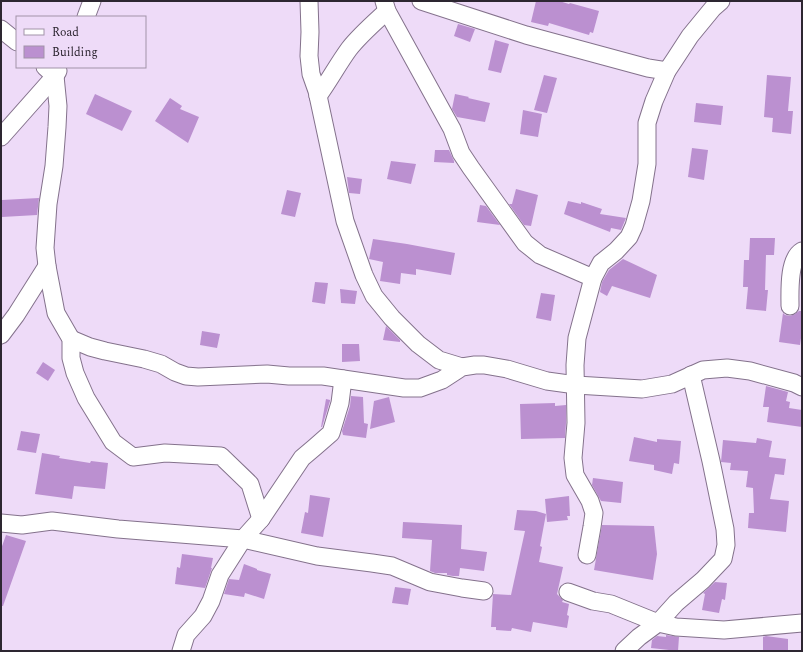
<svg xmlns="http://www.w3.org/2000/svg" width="803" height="652" font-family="Spectral,serif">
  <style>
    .building { fill: #bb90d0 }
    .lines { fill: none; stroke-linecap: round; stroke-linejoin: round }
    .minor-casing { stroke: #84728c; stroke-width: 19 }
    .minor { stroke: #fff; stroke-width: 17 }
  </style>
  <rect width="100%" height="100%" fill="#eedbf8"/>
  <!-- building -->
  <g class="building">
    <path d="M 536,1 L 559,1 L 569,4 L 570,3 L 599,11 L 593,33 L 590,32 L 589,35 L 549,23 L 548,26 L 531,22 Z"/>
    <path d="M 458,24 L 475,29 L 470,42 L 454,36 Z"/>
    <path d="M 495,40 L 509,44 L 501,73 L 488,70 Z"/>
    <path d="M 544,75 L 557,78 L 547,113 L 534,110 Z"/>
    <path d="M 767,75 L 791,77 L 788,111 L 793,111 L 791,134 L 772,132 L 773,118 L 764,117 Z"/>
    <path d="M 95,94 L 132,111 L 122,131 L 86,114 Z"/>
    <path d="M 455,94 L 469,97 L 468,98 L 490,103 L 485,122 L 457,117 L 452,109 Z"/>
    <path d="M 170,98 L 182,106 L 180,109 L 199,117 L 188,143 L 155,121 Z"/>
    <path d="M 696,103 L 723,106 L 721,125 L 694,122 Z"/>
    <path d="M 523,110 L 542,114 L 538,137 L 520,134 Z"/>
    <path d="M 692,148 L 708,150 L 704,180 L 688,177 Z"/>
    <path d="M 435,150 L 449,150 L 454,161 L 454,163 L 434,162 Z"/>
    <path d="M 391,161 L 416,164 L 411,184 L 387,179 Z"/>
    <path d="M 347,177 L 362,179 L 360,194 L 349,193 Z"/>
    <path d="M 516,189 L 538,195 L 531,226 L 524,225 L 509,204 L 512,204 Z"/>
    <path d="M 287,190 L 301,193 L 295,217 L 281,214 Z"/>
    <path d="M 39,198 L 37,215 L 2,217 L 2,200 Z"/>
    <path d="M 568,201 L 581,204 L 581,202 L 602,209 L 600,214 L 626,218 L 621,230 L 611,228 L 610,232 L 564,214 Z"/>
    <path d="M 480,205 L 486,206 L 500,225 L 477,222 Z"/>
    <path d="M 750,238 L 775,238 L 774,255 L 766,255 L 765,290 L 768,290 L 766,311 L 746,309 L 748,287 L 743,287 L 744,260 L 749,260 Z"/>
    <path d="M 373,239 L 407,244 L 455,253 L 451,275 L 416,269 L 416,275 L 401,273 L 400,284 L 380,281 L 383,262 L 369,259 Z"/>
    <path d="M 623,259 L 657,275 L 650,298 L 612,286 L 607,296 L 600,292 L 602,282 L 609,270 Z"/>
    <path d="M 315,282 L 328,283 L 325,304 L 312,302 Z"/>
    <path d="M 340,289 L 357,291 L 355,304 L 341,303 Z"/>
    <path d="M 541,293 L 555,295 L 551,321 L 536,318 Z"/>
    <path d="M 799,311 L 802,311 L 802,331 L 800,345 L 779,342 L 783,313 L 785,315 L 790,316 L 795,314 Z"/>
    <path d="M 386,326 L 400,340 L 400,342 L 383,340 Z"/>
    <path d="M 202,331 L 220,334 L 217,348 L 200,345 Z"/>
    <path d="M 342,344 L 359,344 L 360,361 L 342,362 Z"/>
    <path d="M 43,362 L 55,370 L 48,381 L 36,373 Z"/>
    <path d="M 766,386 L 788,392 L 786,401 L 790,402 L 789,408 L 802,410 L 802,427 L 767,422 L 769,407 L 763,407 Z"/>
    <path d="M 351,396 L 363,397 L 364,423 L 368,424 L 366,438 L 343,435 L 342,431 L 350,406 Z"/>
    <path d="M 389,397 L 395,422 L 370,429 L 374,401 Z"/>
    <path d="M 326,399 L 330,400 L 330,401 L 322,427 L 321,427 Z"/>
    <path d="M 555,403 L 555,406 L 566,405 L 566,423 L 565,438 L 521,439 L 520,404 Z"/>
    <path d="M 21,431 L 40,434 L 36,453 L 17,450 Z"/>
    <path d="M 634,437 L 657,442 L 657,439 L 681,441 L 679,464 L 674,463 L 672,474 L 654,470 L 654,465 L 629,461 Z"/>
    <path d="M 757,438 L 772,441 L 769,457 L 786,459 L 784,475 L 775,474 L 770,499 L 789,501 L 786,532 L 748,528 L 749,513 L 754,513 L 753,488 L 746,487 L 748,471 L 730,470 L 731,463 L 721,462 L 723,440 L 756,443 Z"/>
    <path d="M 42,453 L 60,456 L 59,458 L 90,463 L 91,461 L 108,463 L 105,489 L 74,486 L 72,499 L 35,494 Z"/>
    <path d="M 593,478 L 623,482 L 621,503 L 601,501 L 592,485 Z"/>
    <path d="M 310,495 L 330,498 L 323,537 L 301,533 L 305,512 L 308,513 Z"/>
    <path d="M 569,496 L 570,516 L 567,516 L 568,520 L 547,522 L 545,499 Z"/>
    <path d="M 517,510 L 536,511 L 546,514 L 540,546 L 542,547 L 539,562 L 563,567 L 557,594 L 563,600 L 562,602 L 569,604 L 567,615 L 569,616 L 567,628 L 533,622 L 531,632 L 512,628 L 511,631 L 496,630 L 496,627 L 491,627 L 493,594 L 511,595 L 525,531 L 514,530 Z"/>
    <path d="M 403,522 L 462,525 L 461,549 L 487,552 L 484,571 L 460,568 L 459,576 L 453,576 L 447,575 L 447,573 L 435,573 L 430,571 L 432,540 L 402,538 Z"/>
    <path d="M 602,525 L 654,526 L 657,554 L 653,580 L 594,570 Z"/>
    <path d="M 6,535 L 26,541 L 3,606 L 1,606 L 1,549 Z"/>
    <path d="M 182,554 L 213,558 L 211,568 L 212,568 L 205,588 L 175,584 L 177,567 L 180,568 Z"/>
    <path d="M 244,564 L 257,569 L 257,570 L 271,574 L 264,599 L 245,593 L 244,597 L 224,594 L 229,579 L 239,580 Z"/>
    <path d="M 715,582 L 727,583 L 725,600 L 722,599 L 719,613 L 702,610 L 705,594 L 703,593 Z"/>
    <path d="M 395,587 L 411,589 L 408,605 L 392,603 Z"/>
    <path d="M 666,635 L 679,637 L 678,651 L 651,648 L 652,640 L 657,636 L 666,637 Z"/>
    <path d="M 766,636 L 788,639 L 788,651 L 763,651 L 763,637 Z"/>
  </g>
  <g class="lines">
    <!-- minor casing -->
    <g class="minor-casing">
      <g id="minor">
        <path d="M 309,1 L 310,32 L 309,56 L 311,74 L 317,91 L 345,221 L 364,275 L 374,296 L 392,318 L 418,344 L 439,360 L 462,367"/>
        <path d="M 384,1 L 387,11 L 452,129 L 461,153 L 471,168 L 525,243 L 540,255 L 593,278"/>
        <path d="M 421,1 L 526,35 L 648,68 L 667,71"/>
        <path d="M 86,17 L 92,1"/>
        <path d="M 1,29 L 17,42"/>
        <path d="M 45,67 L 55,76 L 58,106 L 57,127 L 54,166 L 48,204 L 45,248 L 47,266 L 56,313 L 71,339 L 71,358 L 75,373 L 86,398 L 113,442 L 133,457 L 165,453 L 221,456 L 250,484 L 261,519"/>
        <path d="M 318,96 C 329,81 338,64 349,49 C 360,35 374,23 387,11"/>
        <path d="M 1,137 L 55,76 L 58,71"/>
        <path d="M 790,306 C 790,292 788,259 802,251"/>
        <path d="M 1,335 L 16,315 L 47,266"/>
        <path d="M 71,339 L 90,347 L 105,351 L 144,359 L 161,364 L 175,372 L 186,376 L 198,377 L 267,374 L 289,376 L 323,376 L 404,388 L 420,388 L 442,380 L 462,367 L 475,365 L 484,365 L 507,369 L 547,381 L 576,385 L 642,389 L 672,384 L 703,370 L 727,368 L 750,371 L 794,383 L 802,387"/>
        <path d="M 1,523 L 22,525 L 52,521 L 118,529 L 243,539 L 317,556 L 372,563 L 392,566 L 430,582 L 462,588 L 484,591"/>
        <path d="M 587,555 L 592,527 L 594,513 L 590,501 L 575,475 L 573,458 L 576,423 L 575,365 L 577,338 L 593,278 L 601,263 L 616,251 L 629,237 L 634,226 L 641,201 L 647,164 L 647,123 L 654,101 L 667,71 L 675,59 L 690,36 L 713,8 L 721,1"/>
        <path d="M 568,592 L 593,601 L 611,604 L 658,623 L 676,627 L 724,630 L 802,623"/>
        <path d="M 181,651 L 186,635 L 203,616 L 211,601 L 220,575 L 243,539 L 261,519 L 302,458 L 315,447 L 331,433 L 340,403 L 343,379"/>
        <path d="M 624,651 L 639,637 L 658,623 L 676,603 L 703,580 L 723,559 L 726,545 L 725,529 L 711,461 L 691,375"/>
      </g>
    </g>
    <!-- minor -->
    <use href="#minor" class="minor"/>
  </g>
  <!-- border -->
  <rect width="803" height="652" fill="none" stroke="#2d2631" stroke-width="4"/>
  <!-- legend -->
  <rect x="16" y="16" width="130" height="52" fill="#eedbf8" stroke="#a193a8"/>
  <rect x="24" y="29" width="20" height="6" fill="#ffffff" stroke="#a193a8"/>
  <text x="52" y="36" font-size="12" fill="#2d2631">Road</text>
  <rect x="24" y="46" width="20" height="12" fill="#bb90d0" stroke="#a193a8"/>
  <text x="52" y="56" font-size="12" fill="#2d2631">Building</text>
</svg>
